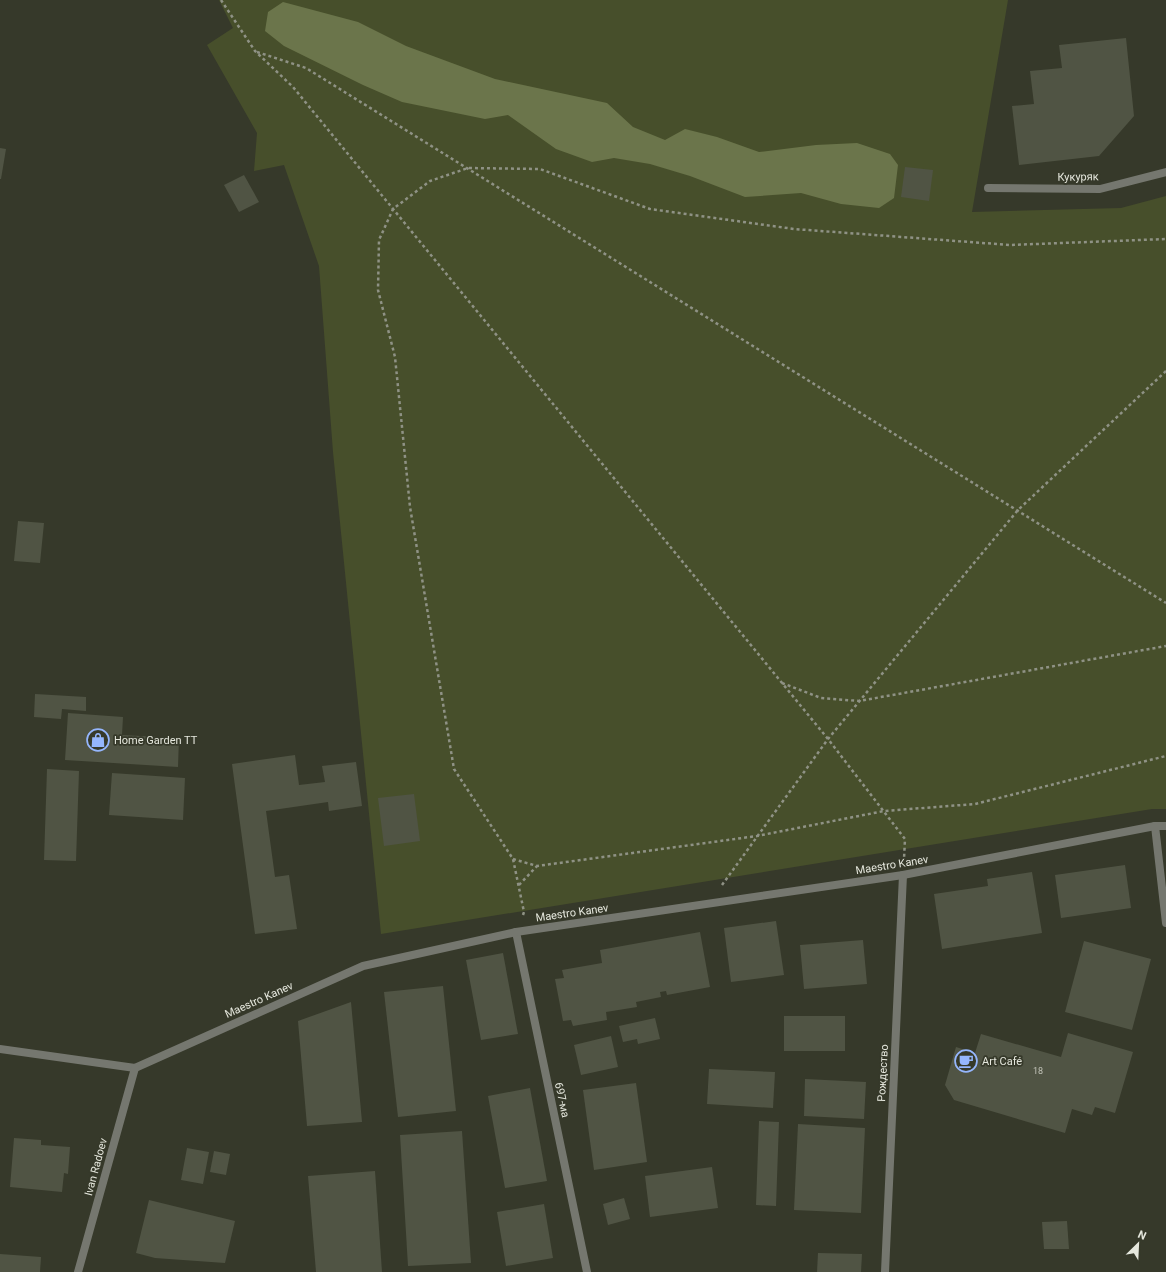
<svg xmlns="http://www.w3.org/2000/svg" width="1166" height="1272" font-family="Roboto,sans-serif">
  <style>
    .green { fill: #474f2b }
    .forest { fill: #6b754b }
    .building { fill: #505444 }
    .lines { fill: none; stroke-linecap: round; stroke-linejoin: round }
    .path { stroke: #8f9285; stroke-width: 2.5; stroke-dasharray: 3 3; stroke-linecap: butt }
    .street { stroke: #75776f; stroke-width: 8 }
    .labels { text-anchor: middle; dominant-baseline: central; stroke-width: 3.5; stroke-linejoin: round; paint-order: stroke }
    .number-label { font-size: 9px; fill: #c0c2b7 }
    .street-label { font-size: 11px; fill: #e5e7dd; stroke: #36392a }
    .poi-label { font-size: 11px; fill: #e5e7dd; stroke: #36392a; text-anchor: start }
  </style>
  <rect width="100%" height="100%" fill="#36392a"/>
  <!-- green -->
  <path class="green" d="M 219,0 L 1008,0 L 972,212 L 1121,208 L 1166,196 L 1166,809 L 1152,809 L 381,934 L 333,452 L 319,266 L 284,165 L 254,171 L 257,133 L 207,45 L 233,28 Z"/>
  <!-- forest -->
  <path class="forest" d="M 283,2 L 358,22 L 406,46 L 495,79 L 607,103 L 633,127 L 665,140 L 685,129 L 717,137 L 759,152 L 816,145 L 857,143 L 890,154 L 898,165 L 894,198 L 879,208 L 841,204 L 801,193 L 745,197 L 690,176 L 650,164 L 614,158 L 592,162 L 556,149 L 508,115 L 485,119 L 402,102 L 363,85 L 284,46 L 265,31 L 268,12 Z"/>
  <!-- building -->
  <g class="building">
    <path d="M 1126,38 L 1134,116 L 1099,156 L 1019,165 L 1012,106 L 1034,104 L 1030,71 L 1062,68 L 1059,45 Z"/>
    <path d="M 0,148 L 6,149 L 1,179 L 0,179 Z"/>
    <path d="M 905,167 L 933,170 L 929,201 L 901,197 Z"/>
    <path d="M 244,175 L 259,202 L 239,212 L 224,185 Z"/>
    <path d="M 18,521 L 44,523 L 40,563 L 14,561 Z"/>
    <path d="M 35,694 L 86,697 L 86,711 L 62,709 L 61,719 L 34,717 Z"/>
    <path d="M 68,713 L 123,717 L 122,735 L 179,738 L 178,767 L 65,760 Z"/>
    <path d="M 295,755 L 299,785 L 325,782 L 322,766 L 356,762 L 362,806 L 329,811 L 328,802 L 266,811 L 275,877 L 289,875 L 297,929 L 255,934 L 232,764 Z"/>
    <path d="M 47,769 L 79,771 L 76,861 L 44,860 Z"/>
    <path d="M 112,773 L 185,778 L 183,820 L 109,815 Z"/>
    <path d="M 414,794 L 420,841 L 384,846 L 378,798 Z"/>
    <path d="M 1125,865 L 1131,908 L 1061,918 L 1055,875 Z"/>
    <path d="M 1032,872 L 1042,933 L 942,949 L 934,894 L 988,886 L 987,879 Z"/>
    <path d="M 776,921 L 784,975 L 731,982 L 724,928 Z"/>
    <path d="M 700,932 L 710,987 L 667,995 L 666,991 L 660,992 L 661,997 L 636,1002 L 637,1007 L 606,1012 L 607,1020 L 573,1026 L 571,1020 L 563,1021 L 555,979 L 564,978 L 562,970 L 602,963 L 600,950 Z"/>
    <path d="M 863,940 L 867,984 L 804,989 L 800,945 Z"/>
    <path d="M 1084,941 L 1151,959 L 1132,1030 L 1065,1012 Z"/>
    <path d="M 503,953 L 518,1034 L 481,1040 L 466,960 Z"/>
    <path d="M 443,986 L 456,1111 L 398,1117 L 384,992 Z"/>
    <path d="M 351,1002 L 362,1122 L 307,1126 L 298,1021 Z"/>
    <rect x="784" y="1016" width="61" height="35"/>
    <path d="M 655,1018 L 660,1039 L 638,1044 L 637,1039 L 623,1042 L 619,1026 Z"/>
    <path d="M 1068,1033 L 1133,1052 L 1115,1113 L 1095,1107 L 1092,1115 L 1072,1109 L 1065,1133 L 954,1100 L 945,1085 L 956,1047 L 975,1053 L 981,1034 L 1061,1057 Z"/>
    <path d="M 611,1036 L 618,1067 L 581,1075 L 574,1045 Z"/>
    <path d="M 709,1069 L 775,1072 L 773,1108 L 707,1104 Z"/>
    <path d="M 805,1079 L 866,1082 L 864,1119 L 804,1116 Z"/>
    <path d="M 636,1083 L 647,1162 L 594,1170 L 583,1090 Z"/>
    <path d="M 530,1088 L 547,1181 L 505,1188 L 488,1096 Z"/>
    <path d="M 759,1121 L 779,1122 L 776,1206 L 756,1205 Z"/>
    <path d="M 798,1124 L 865,1128 L 861,1213 L 794,1210 Z"/>
    <path d="M 462,1131 L 471,1263 L 408,1266 L 400,1135 Z"/>
    <path d="M 14,1138 L 41,1140 L 41,1145 L 70,1147 L 68,1174 L 64,1173 L 62,1192 L 10,1187 Z"/>
    <path d="M 187,1148 L 209,1152 L 203,1184 L 181,1180 Z"/>
    <path d="M 214,1151 L 230,1154 L 226,1175 L 210,1172 Z"/>
    <path d="M 712,1167 L 718,1208 L 650,1217 L 645,1176 Z"/>
    <path d="M 375,1171 L 382,1272 L 316,1272 L 308,1176 Z"/>
    <path d="M 624,1198 L 630,1219 L 608,1225 L 603,1204 Z"/>
    <path d="M 149,1200 L 235,1221 L 225,1263 L 155,1258 L 136,1253 Z"/>
    <path d="M 544,1204 L 553,1258 L 506,1266 L 497,1212 Z"/>
    <path d="M 1067,1221 L 1069,1249 L 1044,1249 L 1042,1222 Z"/>
    <path d="M 818,1253 L 862,1254 L 861,1272 L 817,1272 Z"/>
    <path d="M 0,1254 L 41,1257 L 40,1272 L 0,1272 Z"/>
  </g>
  <g class="lines">
    <!-- path -->
    <g class="path">
      <path d="M 221,0 L 255,51 L 293,87 L 828,739 L 905,839 L 904,859"/>
      <path d="M 257,52 L 306,68 L 1166,603"/>
      <path d="M 782,683 L 821,698 L 859,701 L 1166,646"/>
      <path d="M 513,859 L 537,866 L 757,836 L 884,811 L 975,804 L 1166,756"/>
      <path d="M 519,885 L 537,866"/>
      <path d="M 722,885 L 828,739 L 1018,510 L 1166,371"/>
      <path d="M 523,915 L 524,912 L 513,859 L 454,769 L 410,507 L 395,357 L 378,290 L 379,240 L 393,209 L 430,181 L 468,168 L 540,169 L 650,209 L 794,229 L 1010,245 L 1166,239"/>
    </g>
    <!-- street -->
    <g class="street">
      <path d="M 988,188 L 1100,189 L 1166,172"/>
      <path d="M 1155,826 L 1166,923"/>
      <path d="M 516,932 L 587,1272"/>
      <path d="M 0,1049 L 135,1068 L 363,966 L 516,932 L 903,875 L 1155,826 L 1166,826"/>
      <path d="M 78,1272 L 135,1068"/>
      <path d="M 885,1272 L 903,875"/>
    </g>
  </g>
  <!-- icons -->
  <defs>
    <g id="shop-ring" transform="scale(1.15)"><circle r="9.5" fill="#36392a" stroke="#95b6fd" stroke-width="1.5"/><path d="M-5-2.5h2.3a2.7 3.5 0 0 1 5.4 0H5L5.5 6h-11ZM-1.5-2.5h3a1.5 2.3 0 0 0-3 0Z" fill="#95b6fd"/></g>
    <g id="cafe-ring" transform="scale(1.15)"><circle r="9.5" fill="#36392a" stroke="#95b6fd" stroke-width="1.5"/><path d="M-5.5-4.5H6V0H3Q3 3.5 0 3.5H-2.5Q-5.5 3.5-5.5 0ZM3-3.2v2h1.7v-2ZM-6 4.5H4V6H-6Z" fill="#95b6fd"/></g>
  </defs>
  <g fill-rule="evenodd">
    <use href="#shop-ring" x="98" y="740"/>
    <use href="#cafe-ring" x="966" y="1061"/>
  </g>
  <g class="labels">
    <!-- number labels -->
    <g class="number-label">
      <text x="1038" y="1071">18</text>
    </g>
    <!-- street labels -->
    <g class="street-label">
      <text transform="translate(1078 177) rotate(-1)">Кукуряк</text>
      <text transform="translate(892 865) rotate(-9)">Maestro Kanev</text>
      <text transform="translate(572 913) rotate(-8)">Maestro Kanev</text>
      <text transform="translate(259 1000) rotate(-24)">Maestro Kanev</text>
      <text transform="translate(883 1073) rotate(-87)">Рождество</text>
      <text transform="translate(562 1100) rotate(78)">697-ма</text>
      <text transform="translate(96 1167) rotate(-75)">Ivan Radoev</text>
    </g>
    <!-- poi labels -->
    <g class="poi-label">
      <text x="114" y="740">Home Garden TT</text>
      <text x="982" y="1061">Art Café</text>
    </g>
  </g>
  <!-- north arrow -->
  <g transform="translate(1138 1244) rotate(24)" stroke="#36392a" stroke-width="3" paint-order="stroke">
  <path d="M0-3L7 15L0 10L-7 15Z" fill="#e5e7dd"/>
  <text y="-6" font-size="11" font-weight="bold" text-anchor="middle" fill="#e5e7dd">N</text>
  </g>
</svg>
